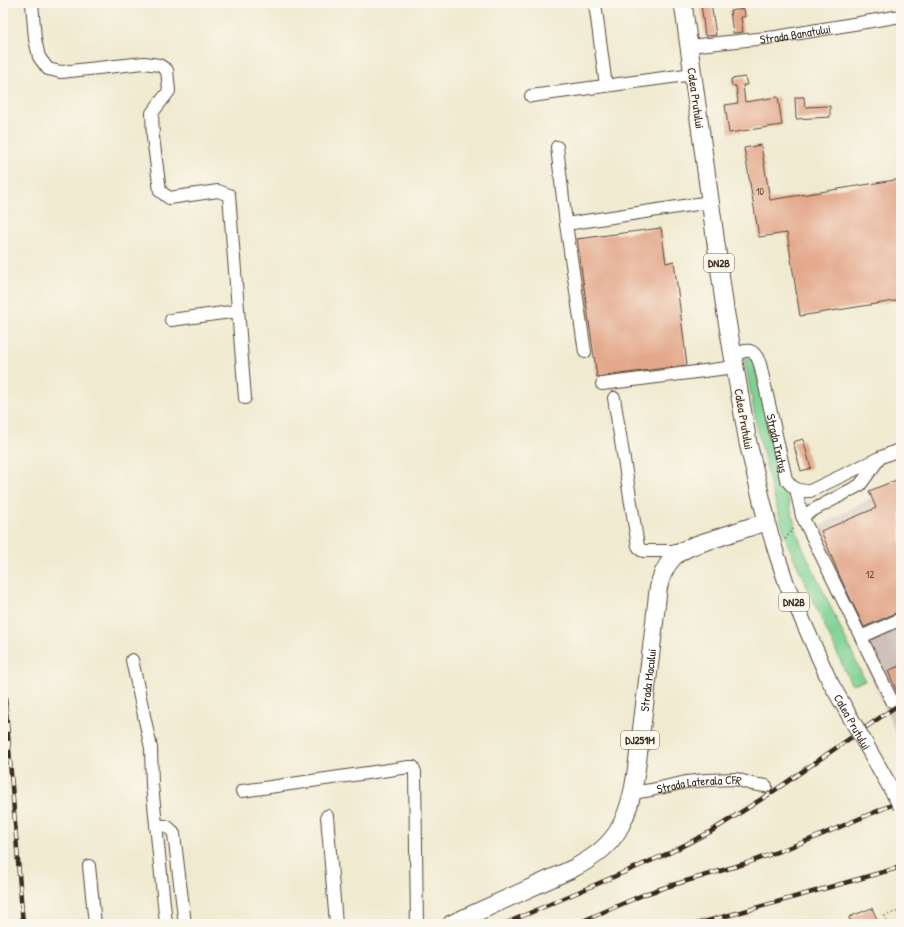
<svg xmlns="http://www.w3.org/2000/svg" width="904" height="927" font-family="'Patrick Hand',sans-serif">
  <style>
    .industrial { fill: #cfc0ba }
    .green { fill: #7ed193; stroke: #5c7e58 }
    .building { fill: #e3a88b }
    .lines { fill: none; stroke-linecap: round; stroke-linejoin: round }
    .minor-casing { stroke: #564739; stroke-width: 14 }
    .major-casing { stroke: #564739; stroke-width: 17 }
    .highway-casing { stroke: #564739; stroke-width: 19 }
    .path { stroke: #564739; stroke-width: 1.5; stroke-dasharray: 1 3; stroke-linecap: butt }
    .minor { stroke: #fff; stroke-width: 12 }
    .major { stroke: #fff; stroke-width: 15 }
    .highway { stroke: #fff; stroke-width: 17 }
    .rail-casing { stroke: #3b2a1e; stroke-width: 4.5 }
    .rail { stroke: #fbf7ec; stroke-width: 3; stroke-dasharray: 9; stroke-linecap: butt }
    .major-bridge-casing { stroke: #564739; stroke-width: 17; stroke-linecap: butt }
    .major-bridge { stroke: #fff; stroke-width: 15 }
    .labels { text-anchor: middle; dominant-baseline: central; stroke-width: 3; stroke-linejoin: round; paint-order: stroke }
    .number-label { font-size: 10px; fill: #654a39 }
    .shield { fill: #fbf7ec; stroke: #75685c; stroke-width: 1 }
    .shield-label { font-size: 11px; font-weight: bold; fill: #3b2a1e }
    .street-label { font-size: 12px; fill: #3b2a1e; stroke: #fbf7ec }
  </style>
  <rect width="100%" height="100%" fill="#fbf7ec"/>
  <filter id="ink" filterUnits="userSpaceOnUse"><feTurbulence type="fractalNoise" baseFrequency=".025" numOctaves="2"/><feDisplacementMap in="SourceGraphic" scale="8" xChannelSelector="R" yChannelSelector="G"/><feConvolveMatrix kernelMatrix="1 2 1 2 8 2 1 2 1" color-interpolation-filters="sRGB"/></filter>
  <filter id="wash" filterUnits="userSpaceOnUse"><feTurbulence type="fractalNoise" baseFrequency=".012" numOctaves="4" result="noise"/><feDisplacementMap in="SourceGraphic" scale="16" xChannelSelector="R" yChannelSelector="G"/><feGaussianBlur stdDeviation="0.9" result="paint"/><feColorMatrix in="noise" values="0 0 0 0 0 0 0 0 0 0 0 0 0 0 0 0 0 1.4 0 .05"/><feComposite in="paint" operator="in"/></filter>
  <g filter="url(#wash)">
    <rect width="100%" height="100%" fill="#f0ead0"/>
    <!-- industrial -->
    <path class="industrial" d="M 901,481 L 901,743 L 900,743 L 810,532 Z"/>
    <!-- green -->
    <path class="green" d="M 744,357 L 753,359 L 774,448 L 799,539 L 865,681 L 851,684 L 788,545 L 770,483 L 756,423 Z"/>
    <g id="blocks">
      <!-- building -->
      <g class="building">
        <path d="M 701,3 L 711,3 L 716,35 L 705,36 Z"/>
        <path d="M 744,9 L 745,17 L 741,17 L 743,32 L 733,33 L 730,11 Z"/>
        <path d="M 745,77 L 747,85 L 743,85 L 745,102 L 778,97 L 782,125 L 729,133 L 725,105 L 738,103 L 736,86 L 732,86 L 731,79 Z"/>
        <path d="M 795,97 L 804,97 L 805,107 L 830,106 L 830,117 L 796,119 Z"/>
        <path d="M 761,145 L 770,200 L 901,179 L 901,300 L 800,316 L 787,233 L 759,237 L 744,148 Z"/>
        <path d="M 661,228 L 666,263 L 674,261 L 687,365 L 597,377 L 577,239 Z"/>
        <path d="M 803,439 L 811,468 L 801,471 L 793,442 Z"/>
        <path d="M 901,478 L 901,612 L 898,612 L 864,627 L 840,577 L 821,531 L 876,508 L 869,491 Z"/>
        <path d="M 901,665 L 901,702 L 888,671 Z"/>
        <path d="M 872,908 L 879,924 L 851,924 L 849,917 Z"/>
      </g>
    </g>
  </g>
  <g filter="url(#ink)">
    <use href="#blocks" fill-opacity="0" stroke="#564739" stroke-width="1"/>
    <g class="lines">
      <!-- minor casing -->
      <g class="minor-casing">
        <g id="minor">
          <path d="M 32,3 L 35,39 L 39,57 L 48,69 L 61,72 L 144,63 L 159,65 L 167,70 L 169,91 L 152,113 L 153,137 L 160,191 L 169,198 L 218,191 L 229,195 L 245,398"/>
          <path d="M 595,3 L 606,86"/>
          <path id="s1" d="M 689,46 L 776,37 L 901,16"/>
          <path d="M 531,96 L 693,74"/>
          <path d="M 557,147 L 566,224 L 585,352"/>
          <path d="M 566,224 L 710,202"/>
          <path d="M 171,320 L 238,311"/>
          <path id="s2" d="M 733,355 C 748,349 754,347 760,364 L 786,479 C 793,489 798,491 810,491 L 879,458 L 901,449"/>
          <path d="M 602,384 L 735,367"/>
          <path d="M 614,398 L 638,546 L 641,550 L 644,551 L 682,551"/>
          <path d="M 796,489 L 802,516 L 892,701"/>
          <path d="M 802,516 L 860,485 L 879,459"/>
          <path d="M 861,637 L 901,619"/>
          <path d="M 132,660 L 151,748 L 152,785 L 166,924"/>
          <path d="M 242,791 L 409,767 L 413,767 L 415,772 L 417,924"/>
          <path id="s3" d="M 632,793 L 651,790 L 686,782 L 707,780 L 736,779 L 752,784 L 766,786"/>
          <path d="M 327,816 L 336,924"/>
          <path d="M 156,826 C 166,825 168,825 174,834 L 185,924"/>
          <path d="M 89,866 L 95,924"/>
        </g>
      </g>
      <!-- major casing -->
      <g class="major-casing">
        <path id="major" d="M 767,522 L 776,552 L 787,585 L 829,680"/>
      </g>
      <!-- highway casing -->
      <g class="highway-casing">
        <g id="highway">
          <path id="s4" d="M 451,924 L 572,869 C 592,859 611,846 621,825 C 635,798 637,763 641,733 C 647,685 653,638 658,590 C 660,579 664,568 672,559 C 684,546 706,542 723,536 C 738,531 752,526 767,522 L 748,443 L 725,309 L 683,3"/>
        </g>
      </g>
      <!-- path -->
      <g class="path">
        <path d="M 785,539 L 795,526"/>
        <path d="M 888,924 L 885,916 L 901,910"/>
      </g>
      <!-- minor -->
      <use href="#minor" class="minor"/>
      <!-- major -->
      <use href="#major" class="major"/>
      <!-- highway -->
      <use href="#highway" class="highway"/>
      <!-- rail casing -->
      <g class="rail-casing">
        <g id="rail">
          <path d="M 3,651 L 5,698 L 23,924"/>
          <path d="M 504,924 L 669,853 L 710,832 L 771,793 L 901,703"/>
          <path d="M 576,924 L 645,894 L 666,887 L 747,863 L 809,840 L 901,801"/>
          <path d="M 696,924 L 752,909 L 901,867"/>
        </g>
      </g>
      <!-- rail -->
      <use href="#rail" class="rail"/>
      <!-- major-bridge casing -->
      <g class="major-bridge-casing">
        <g id="major-bridge">
          <path id="s5" d="M 829,680 L 901,806"/>
        </g>
      </g>
      <!-- major-bridge -->
      <use href="#major-bridge" class="major-bridge"/>
    </g>
  </g>
  <g class="labels">
    <!-- number labels -->
    <g class="number-label">
      <text x="760" y="191">10</text>
      <text x="870" y="574">12</text>
    </g>
    <!-- shield labels -->
    <g class="shield">
      <rect x="704" y="254" width="30" height="18" rx="3"/>
      <rect x="779" y="593" width="30" height="18" rx="3"/>
      <rect x="621" y="731" width="38" height="18" rx="3"/>
    </g>
    <g class="shield-label">
      <text x="719" y="263">DN2B</text>
      <text x="794" y="602">DN2B</text>
      <text x="640" y="740">DJ251M</text>
    </g>
    <!-- street labels -->
    <g class="street-label">
      <text stroke="none"><textPath href="#s1" startOffset="107">Strada Banatului</textPath></text>
      <text transform="translate(696 98) rotate(82)">Calea Prutului</text>
      <text transform="translate(744 419) rotate(80)">Calea Prutului</text>
      <text stroke="none"><textPath href="#s2" startOffset="116">Strada Trutuș</textPath></text>
      <text stroke="none"><textPath href="#s4" startOffset="348">Strada Macului</textPath></text>
      <text stroke="none"><textPath href="#s5" startOffset="48">Calea Prutului</textPath></text>
      <text stroke="none"><textPath href="#s3" startOffset="68">Strada Laterala CFR</textPath></text>
    </g>
  </g>
  <!-- margin -->
  <rect width="904" height="927" fill="none" stroke="#fbf7ec" stroke-width="16"/>
</svg>
